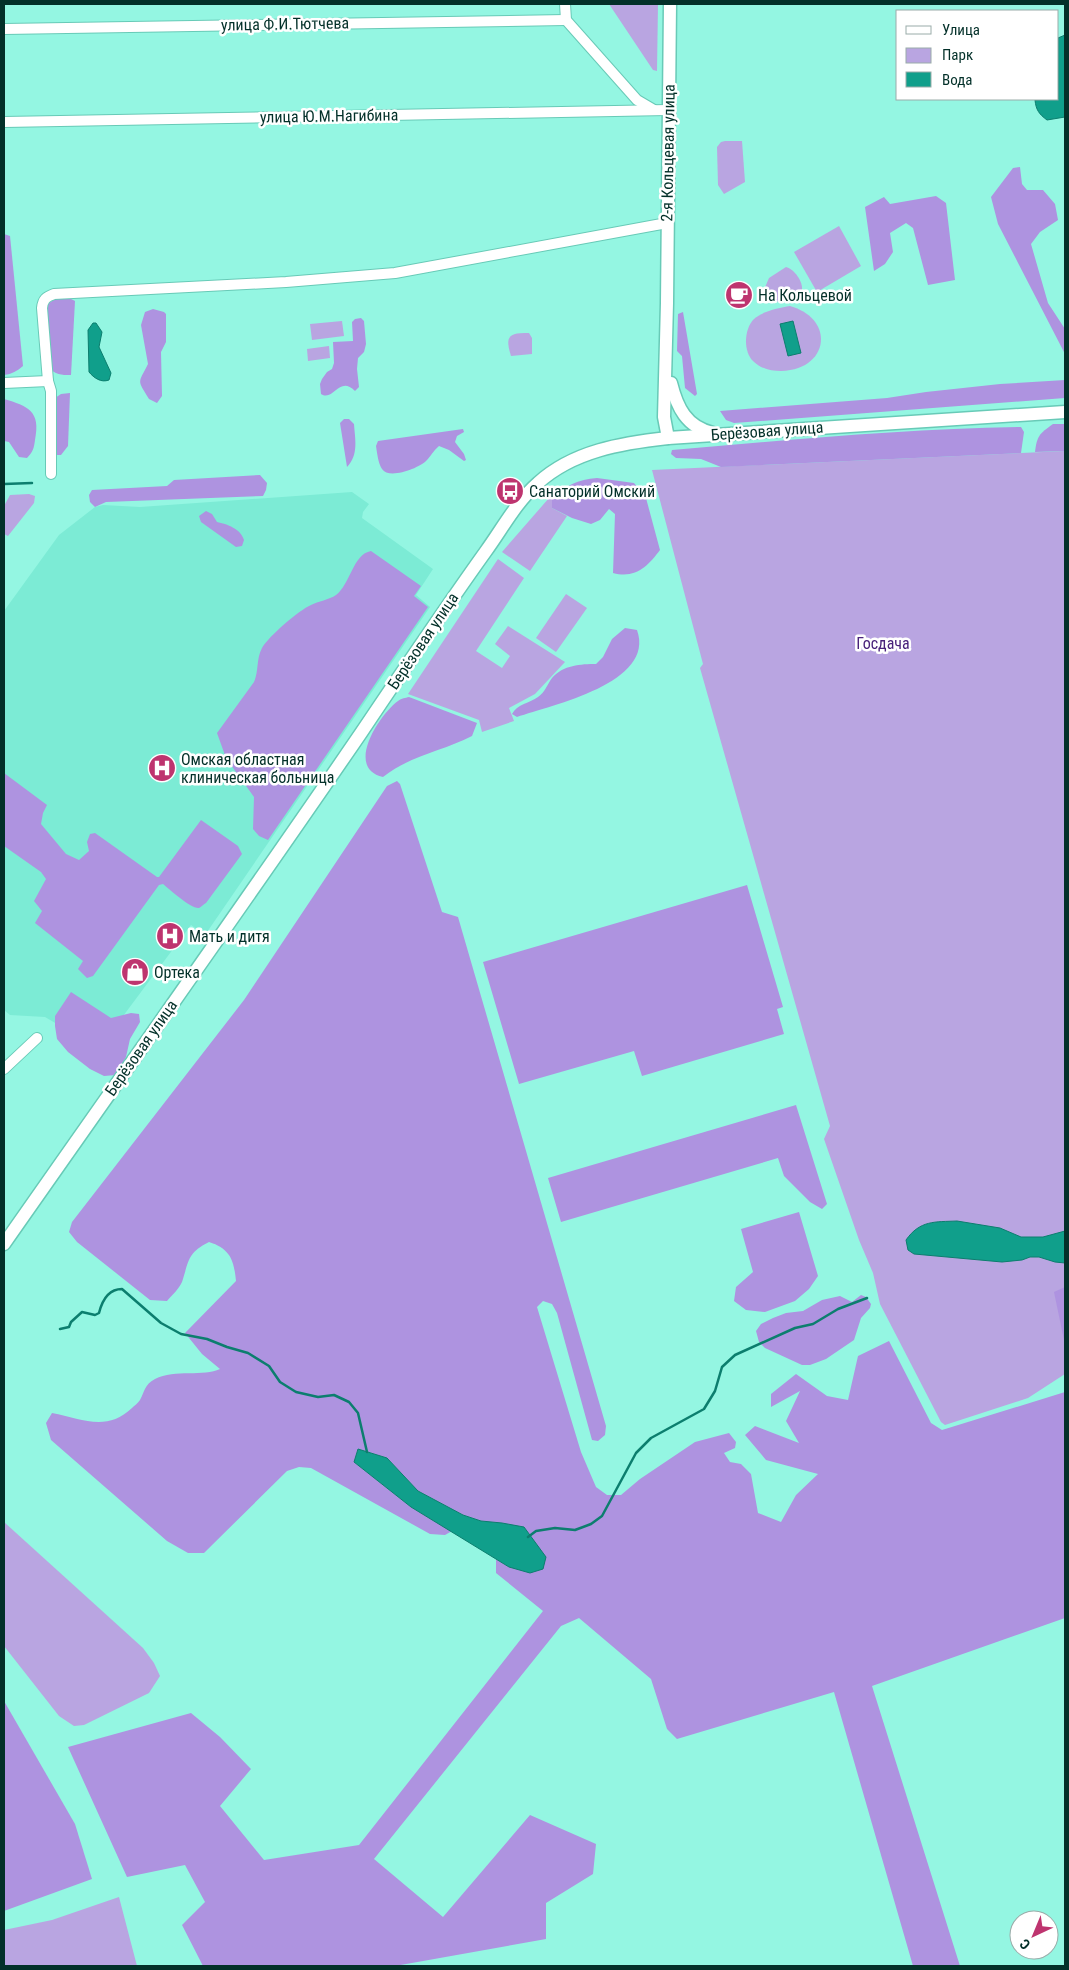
<svg xmlns="http://www.w3.org/2000/svg" width="1069" height="1970" font-family="'Roboto Condensed',sans-serif">
  <style>
    .built { fill: #7cebd5 }
    .green { fill: #b9a5e1 }
    .forest { fill: #ae93e0 }
    .water { fill: #109f8b; stroke: #0c7e6e }
    .lines { fill: none; stroke-linecap: round; stroke-linejoin: round }
    .stream { stroke: #0c7e6e; stroke-width: 2.5 }
    .minor-casing { stroke: #68cab7; stroke-width: 12 }
    .major-casing { stroke: #68cab7; stroke-width: 15 }
    .minor { stroke: #fff; stroke-width: 10 }
    .major { stroke: #fff; stroke-width: 12 }
    .labels { text-anchor: middle; dominant-baseline: central; stroke-width: 5; stroke-linejoin: round; paint-order: stroke }
    .street-label { font-size: 16px; fill: #033029; stroke: #fff }
    .poi-label { font-size: 16px; fill: #033029; stroke: #fff; text-anchor: start }
    .park-label { font-size: 16px; fill: #49227b; stroke: #fff }
  </style>
  <rect width="100%" height="100%" fill="#94f6e2"/>
  <!-- built -->
  <path class="built" d="M 352,492 L 369,504 L 363,512 L 362,518 L 433,569 L 416,595 L 430,607 L 205,935 L 191,925 L 94,1055 L 62,1027 L 45,1017 L 10,1015 L 4,1010 L 4,611 L 59,535 L 95,507 L 103,505 L 140,507 Z"/>
  <!-- green -->
  <g class="green">
    <path d="M 609,4 L 658,4 L 657,71 L 653,70 Z"/>
    <path d="M 725,141 L 742,141 L 745,182 L 724,194 L 718,185 L 717,147 L 721,142 Z"/>
    <path d="M 839,226 L 861,266 L 817,292 L 794,252 Z"/>
    <path d="M 786,267 C 795,269 808,287 799,296 C 794,300 771,303 764,302 L 760,299 L 769,278 Z"/>
    <path d="M 790,306 C 836,319 829,370 781,371 C 771,371 761,369 753,361 C 743,351 744,329 754,319 C 763,311 779,308 790,306 Z"/>
    <path d="M 342,321 L 344,336 L 312,340 L 310,324 Z"/>
    <path d="M 529,333 L 532,338 L 532,354 L 511,356 C 505,337 508,332 529,333 Z"/>
    <path d="M 329,346 L 330,358 L 308,361 L 307,349 Z"/>
    <path d="M 1065,451 L 1065,1374 L 1028,1398 L 945,1425 L 941,1422 L 880,1304 L 873,1273 L 859,1240 L 824,1139 L 830,1126 L 700,668 L 703,664 L 652,470 Z"/>
    <path d="M 29,494 L 35,496 L 34,503 L 8,536 L 4,534 L 4,506 L 10,495 Z"/>
    <path d="M 549,498 L 552,499 L 552,508 L 567,516 L 530,571 L 502,552 Z"/>
    <path d="M 498,559 L 524,578 L 476,651 L 502,668 L 510,656 L 495,644 L 508,626 L 565,662 L 535,694 L 509,708 L 514,721 L 482,732 L 479,720 L 408,694 Z"/>
    <path d="M 566,594 L 587,608 L 556,652 L 536,638 Z"/>
    <path d="M 4,1522 L 143,1648 L 154,1663 L 160,1676 L 149,1693 L 84,1725 L 74,1726 L 59,1716 L 4,1646 Z"/>
    <path d="M 119,1897 L 137,1966 L 4,1966 L 4,1930 L 52,1920 Z"/>
  </g>
  <!-- forest -->
  <g class="forest">
    <path d="M 1020,167 L 1022,184 L 1027,190 L 1043,190 L 1055,204 L 1058,220 L 1040,232 L 1031,244 L 1048,303 L 1065,329 L 1065,354 L 998,224 L 991,197 L 1013,168 Z"/>
    <path d="M 936,196 L 946,203 L 955,280 L 928,285 L 913,228 L 906,223 L 890,233 L 893,252 L 885,264 L 874,271 L 865,207 L 884,197 L 890,204 Z"/>
    <path d="M 4,234 L 10,236 L 23,366 C 17,371 12,374 4,375 Z"/>
    <path d="M 69,298 L 75,301 L 71,375 C 61,375 55,375 49,367 L 46,305 L 55,299 Z"/>
    <path d="M 153,309 L 164,312 L 166,314 L 166,342 L 161,352 L 162,396 L 157,403 L 149,399 C 137,379 138,384 148,364 L 141,325 L 145,312 Z"/>
    <path d="M 683,312 L 697,394 L 695,396 L 685,388 L 682,356 L 677,351 L 678,314 Z"/>
    <path d="M 361,318 L 364,321 L 366,344 L 364,352 L 358,358 L 357,369 L 359,387 L 355,391 C 339,375 334,402 321,394 L 320,384 L 322,379 L 327,372 L 332,369 L 334,363 L 333,342 L 353,341 L 352,322 L 355,319 Z"/>
    <path d="M 1065,380 L 1065,398 L 734,423 L 726,420 L 720,411 L 887,398 L 926,392 L 1000,384 Z"/>
    <path d="M 70,393 L 68,446 L 61,455 L 57,455 L 54,451 L 55,398 L 61,394 Z"/>
    <path d="M 4,399 C 28,406 41,411 35,440 C 34,448 33,452 27,458 L 19,457 L 9,442 L 4,441 Z"/>
    <path d="M 344,419 L 349,419 L 354,424 C 355,439 359,455 347,467 L 340,423 Z"/>
    <path d="M 1053,424 L 1065,424 L 1065,451 L 1035,452 C 1037,436 1039,434 1053,424 Z"/>
    <path d="M 1021,427 L 1024,432 L 1021,453 L 721,467 L 701,459 L 676,458 L 671,454 L 672,450 C 788,440 904,429 1021,427 Z"/>
    <path d="M 463,429 L 464,432 L 457,436 L 455,442 L 464,454 L 466,460 L 464,461 L 449,450 L 439,446 C 433,451 431,456 426,461 C 419,468 389,480 382,469 C 378,463 377,452 376,446 L 378,441 Z"/>
    <path d="M 260,475 L 267,483 L 266,490 L 263,496 L 106,502 L 95,507 L 90,502 L 89,495 L 92,490 L 167,486 L 174,480 Z"/>
    <path d="M 597,478 L 634,483 L 646,498 L 660,550 C 648,566 636,579 613,573 L 615,514 L 609,509 L 600,520 L 591,524 L 572,518 L 552,508 L 552,499 C 565,486 578,479 597,478 Z"/>
    <path d="M 206,511 L 212,514 L 217,522 C 227,524 241,529 244,540 L 242,546 L 236,547 L 201,522 L 199,516 Z"/>
    <path d="M 371,551 L 421,586 L 414,596 L 428,607 L 268,840 L 259,836 L 253,829 L 254,797 L 226,758 L 217,733 L 254,682 C 259,671 256,659 262,648 C 268,637 299,610 311,605 C 318,601 329,600 336,595 C 350,585 353,554 371,551 Z"/>
    <path d="M 625,628 L 637,630 C 656,683 552,705 517,717 L 512,714 C 517,704 530,703 538,697 C 545,692 547,685 552,678 C 563,665 581,664 596,664 L 603,657 L 612,639 Z"/>
    <path d="M 409,697 L 477,723 L 472,736 C 443,751 409,756 383,777 C 344,768 380,714 398,701 C 402,698 405,698 409,697 Z"/>
    <path d="M 4,773 L 47,805 L 43,813 L 41,824 L 66,854 L 79,860 L 89,851 L 87,842 L 90,834 L 95,833 L 157,877 L 159,877 L 201,820 L 238,846 L 242,854 L 206,903 C 204,904 201,907 199,908 C 191,909 169,889 163,884 L 159,885 L 93,976 L 87,978 L 78,969 L 83,961 L 35,923 L 42,911 L 34,901 L 46,879 L 41,872 L 4,846 Z"/>
    <path d="M 397,781 L 400,784 L 442,912 L 458,917 L 606,1426 L 605,1435 L 598,1441 L 592,1440 L 557,1313 L 552,1304 L 543,1301 L 537,1307 L 581,1452 L 596,1487 L 607,1495 L 621,1495 L 640,1479 L 695,1442 L 729,1433 L 736,1442 L 735,1448 L 724,1453 L 730,1462 L 741,1464 L 751,1474 L 758,1513 L 781,1522 L 796,1495 L 818,1474 L 766,1460 L 745,1435 L 755,1426 L 799,1443 L 786,1421 L 800,1391 L 771,1407 L 771,1394 L 796,1374 L 827,1396 L 848,1400 L 858,1356 L 889,1341 L 931,1423 L 942,1430 L 1065,1392 L 1065,1618 L 872,1686 L 960,1966 L 913,1966 L 834,1692 L 677,1739 L 667,1729 L 651,1679 L 579,1618 L 561,1626 L 374,1859 L 443,1917 L 530,1815 L 596,1844 L 593,1874 L 546,1903 L 546,1939 L 395,1966 L 203,1966 L 182,1925 L 205,1902 L 185,1865 L 127,1877 L 68,1747 L 191,1713 L 220,1737 L 251,1769 L 220,1806 L 264,1860 L 359,1845 L 543,1611 L 496,1573 L 496,1559 L 509,1567 L 522,1527 L 481,1521 L 463,1515 L 418,1491 L 387,1458 L 358,1449 L 354,1462 L 411,1507 L 452,1531 L 445,1535 L 430,1534 L 311,1468 L 299,1467 L 287,1471 L 204,1553 L 188,1553 L 167,1541 L 51,1440 L 46,1423 L 52,1413 C 82,1419 107,1432 132,1408 C 134,1406 138,1403 140,1400 C 145,1391 144,1385 155,1379 C 175,1369 204,1377 220,1369 L 202,1354 L 185,1333 L 236,1281 C 234,1261 231,1249 209,1242 C 187,1253 189,1261 182,1282 C 179,1289 172,1295 167,1301 L 150,1300 L 77,1242 L 69,1232 L 72,1222 L 244,1000 L 387,786 Z"/>
    <path d="M 747,885 L 783,1007 L 777,1009 L 784,1034 L 642,1076 L 634,1051 L 519,1084 L 483,962 Z"/>
    <path d="M 71,992 L 111,1018 L 131,1013 L 139,1014 L 140,1022 L 130,1039 L 126,1057 L 116,1075 L 104,1076 L 90,1069 L 68,1052 L 57,1039 L 55,1026 L 55,1016 Z"/>
    <path d="M 796,1105 L 827,1204 L 822,1209 L 810,1202 L 784,1176 L 778,1158 L 561,1222 L 548,1178 Z"/>
    <path d="M 799,1212 L 818,1276 L 809,1289 L 795,1301 L 765,1312 L 746,1310 L 734,1301 L 736,1287 L 753,1272 L 741,1229 Z"/>
    <path d="M 1065,1287 L 1065,1345 L 1054,1292 Z"/>
    <path d="M 861,1295 L 866,1297 L 871,1304 L 870,1308 L 861,1318 L 854,1340 L 826,1359 L 810,1365 L 802,1365 L 765,1348 L 759,1342 L 756,1331 L 761,1324 L 773,1318 L 786,1313 L 803,1311 L 822,1300 L 840,1296 L 852,1302 Z"/>
    <path d="M 4,1701 L 75,1824 L 92,1879 L 4,1911 Z"/>
  </g>
  <!-- water -->
  <g class="water">
    <path d="M 1065,35 L 1065,117 L 1047,120 C 1039,114 1036,110 1035,100 L 1058,99 L 1058,38 Z"/>
    <path d="M 793,321 L 801,353 L 788,356 L 780,324 Z"/>
    <path d="M 93,323 L 96,323 L 102,332 L 99,347 L 111,373 L 109,380 C 101,383 94,378 89,372 L 88,330 Z"/>
    <path d="M 957,1221 L 1000,1228 L 1021,1237 L 1043,1237 L 1065,1231 L 1065,1263 L 1055,1262 L 1039,1257 L 1030,1257 L 1022,1260 L 1002,1262 L 914,1254 L 908,1250 L 906,1240 C 920,1220 935,1222 957,1221 Z"/>
    <path d="M 358,1449 L 387,1458 L 418,1491 L 463,1515 L 481,1521 L 502,1523 L 524,1527 L 546,1557 L 543,1569 L 530,1573 L 509,1567 L 411,1507 L 354,1462 Z"/>
  </g>
  <g class="lines">
    <!-- stream -->
    <g class="stream">
      <path d="M 4,484 L 32,483"/>
      <path d="M 60,1329 L 69,1327 L 71,1322 L 82,1312 L 95,1315 L 99,1313 C 102,1301 108,1289 122,1289 L 161,1323 L 181,1334 L 207,1339 L 227,1347 L 248,1353 L 269,1366 L 280,1382 L 296,1392 L 318,1397 L 334,1395 L 349,1402 L 358,1413 L 367,1452"/>
      <path d="M 528,1537 L 536,1531 L 555,1528 L 575,1530 L 591,1524 L 602,1516 L 636,1453 L 651,1438 L 704,1409 L 715,1391 L 722,1367 L 735,1355 L 795,1328 L 813,1324 L 838,1309 L 867,1298"/>
    </g>
    <!-- minor casing -->
    <g class="minor-casing">
      <g id="minor">
        <path d="M 565,4 L 566,20 L 637,100 L 654,110"/>
        <path d="M 4,29 L 566,20"/>
        <path d="M 4,122 L 668,110"/>
        <path d="M 4,383 L 48,381"/>
        <path d="M 51,474 L 51,391 L 48,381 L 42,308 C 43,299 46,297 54,294 L 286,282 L 395,273 L 667,223"/>
        <path d="M 4,1069 L 37,1038"/>
      </g>
    </g>
    <!-- major casing -->
    <g class="major-casing">
      <g id="major">
        <path d="M 671,383 C 677,407 686,427 713,433"/>
        <path d="M 668,438 L 664,417 L 667,303 L 670,4"/>
        <path d="M 4,1244 C 123,1074 244,904 361,733 C 402,672 443,611 486,551 C 502,529 517,501 538,483 C 573,451 622,443 668,438 L 1065,412"/>
      </g>
    </g>
    <!-- minor -->
    <use href="#minor" class="minor"/>
    <!-- major -->
    <use href="#major" class="major"/>
  </g>
  <!-- icons -->
  <defs>
    <g id="cafe-disc" transform="scale(1.4375)"><circle r="9.5" fill="#be346f" stroke="#fff"/><path d="M-5.5-4.5H6V0H3Q3 3.5 0 3.5H-2.5Q-5.5 3.5-5.5 0ZM3-3.2v2h1.7v-2ZM-6 4.5H4V6H-6Z" fill="#fff"/></g>
    <g id="bus-disc" transform="scale(1.4375)"><circle r="9.5" fill="#be346f" stroke="#fff"/><path d="M-5-6H5V4H4V6H2V4H-2V6H-4V4H-5ZM-3.5-4V0h7V-4ZM-3.5 1.2v1.5H-2V1.2ZM2 1.2v1.5H3.5V1.2Z" fill="#fff"/></g>
    <g id="hospital-disc" transform="scale(1.4375)"><circle r="9.5" fill="#be346f" stroke="#fff"/><path d="M-5-5h3v3.5h4V-5h3V5h-3V1.5h-4V5h-3Z" fill="#fff"/></g>
    <g id="shop-disc" transform="scale(1.4375)"><circle r="9.5" fill="#be346f" stroke="#fff"/><path d="M-5-2.5h2.3a2.7 3.5 0 0 1 5.4 0H5L5.5 6h-11ZM-1.5-2.5h3a1.5 2.3 0 0 0-3 0Z" fill="#fff"/></g>
  </defs>
  <g fill-rule="evenodd">
    <use href="#cafe-disc" x="739" y="295"/>
    <use href="#bus-disc" x="510" y="491"/>
    <use href="#hospital-disc" x="162" y="768"/>
    <use href="#hospital-disc" x="170" y="936"/>
    <use href="#shop-disc" x="135" y="972"/>
  </g>
  <g class="labels">
    <!-- street labels -->
    <g class="street-label">
      <text transform="translate(285 24) rotate(-1)">улица Ф.И.Тютчева</text>
      <text transform="translate(329 116) rotate(-1)">улица Ю.М.Нагибина</text>
      <text transform="translate(668 153) rotate(-89)">2-я Кольцевая улица</text>
      <text transform="translate(767 431) rotate(-4)">Берёзовая улица</text>
      <text transform="translate(423 641) rotate(-56)">Берёзовая улица</text>
      <text transform="translate(141 1048) rotate(-55)">Берёзовая улица</text>
    </g>
    <!-- poi labels -->
    <g class="poi-label">
      <text x="758" y="295">На Кольцевой</text>
      <text x="529" y="491">Санаторий Омский</text>
      <text x="181" y="759">Омская областная<tspan x="181" dy="18">клиническая больница</tspan></text>
      <text x="189" y="936">Мать и дитя</text>
      <text x="154" y="972">Ортека</text>
    </g>
    <!-- park labels -->
    <g class="park-label">
      <text x="883" y="643">Госдача</text>
    </g>
  </g>
  <!-- border -->
  <rect width="1069" height="1970" fill="none" stroke="#033029" stroke-width="10"/>
  <!-- legend -->
  <rect x="896" y="10" width="162" height="90" fill="#ffffff" stroke="#9aaca9"/>
  <rect x="906" y="26" width="25" height="8" fill="#ffffff" stroke="#9aaca9"/>
  <text x="942" y="35" font-size="15" fill="#033029">Улица</text>
  <rect x="906" y="48" width="25" height="15" fill="#b9a5e1" stroke="#9aaca9"/>
  <text x="942" y="60" font-size="15" fill="#033029">Парк</text>
  <rect x="906" y="72" width="25" height="15" fill="#109f8b" stroke="#9aaca9"/>
  <text x="942" y="85" font-size="15" fill="#033029">Вода</text>
  <!-- north arrow -->
  <g transform="translate(1034 1935) rotate(224)"><circle r="24" fill="#ffffff" stroke="#9aaca9"/>
  <path d="M0-4L9 19L0 12L-9 19Z" fill="#be346f"/>
  <text y="-8" font-size="14" font-weight="bold" text-anchor="middle" fill="#033029">С</text>
  </g>
</svg>
